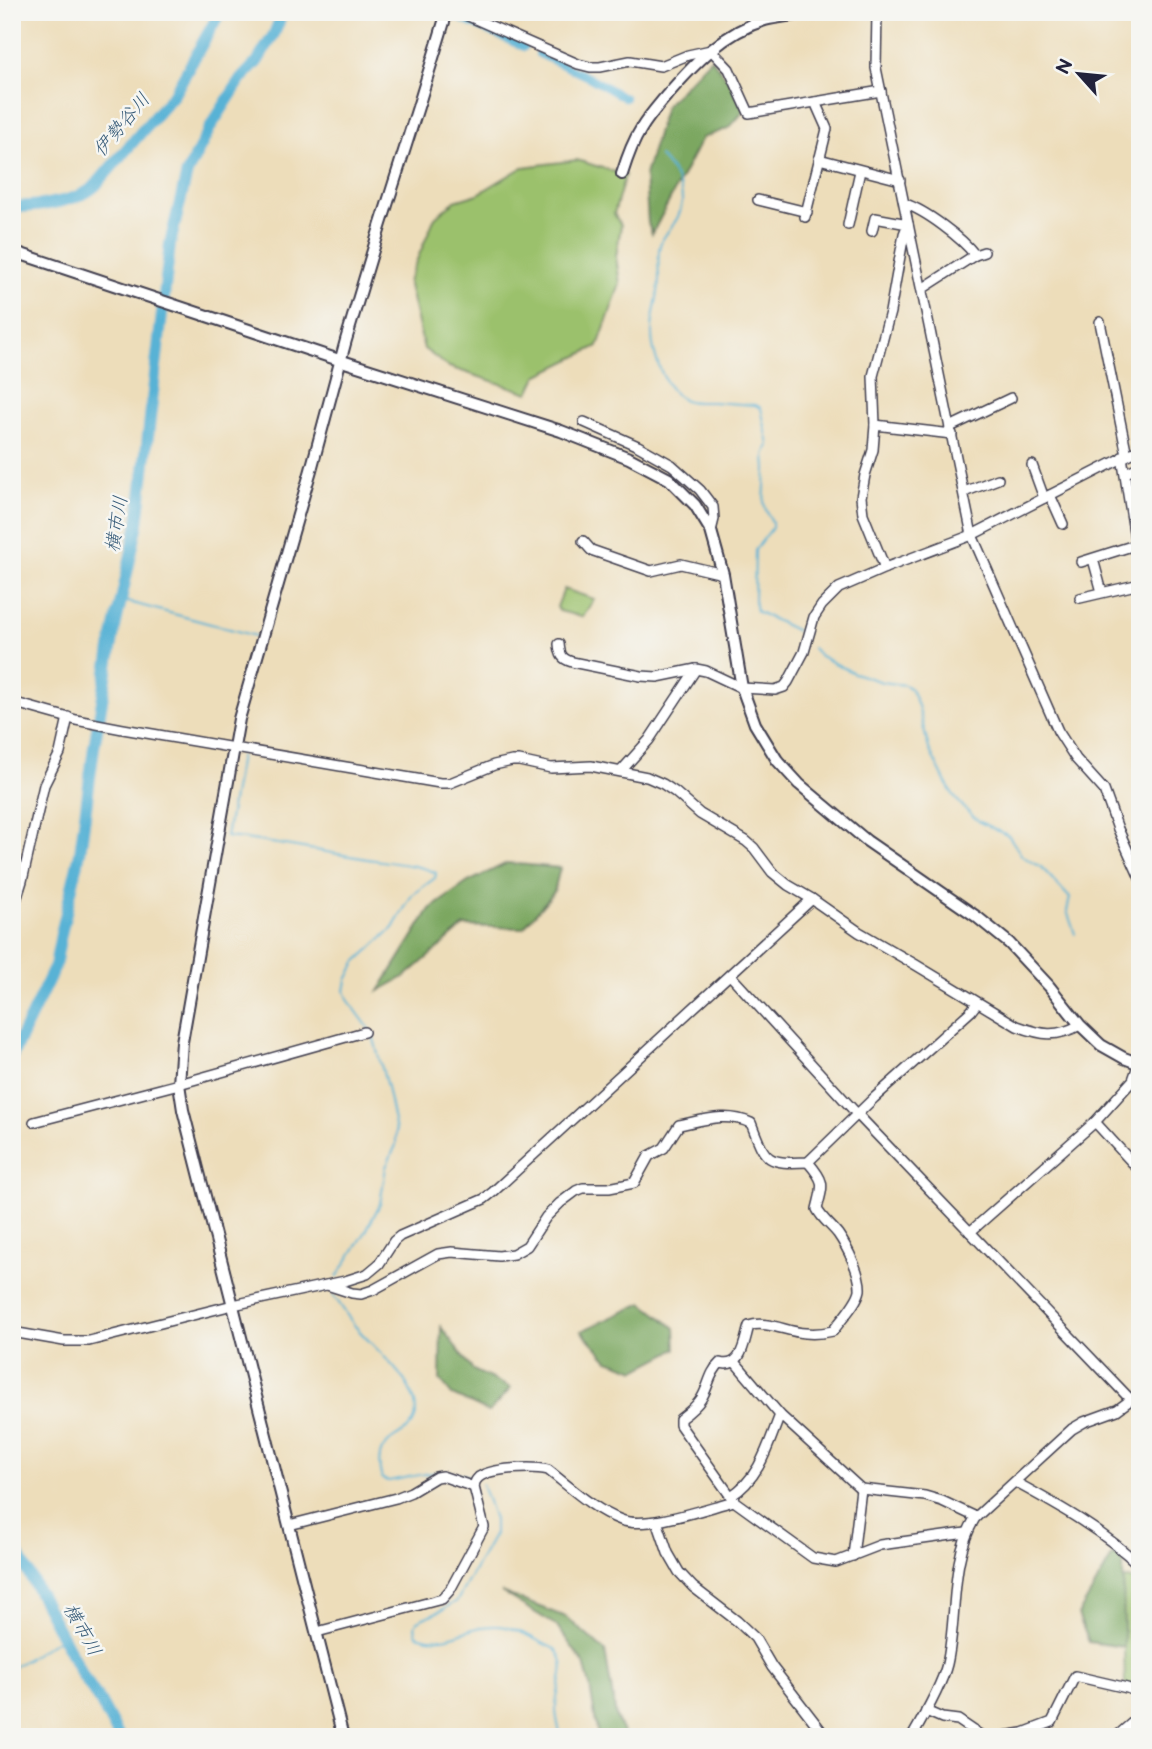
<svg xmlns="http://www.w3.org/2000/svg" width="1152" height="1749" font-family="'Balsamiq Sans','Klee One',sans-serif">
  <style>
    .green { fill: #9bc16c; stroke: #5e7254; stroke-width: 2 }
    .forest { fill: #7ca760; stroke: #4f644e; stroke-width: 2 }
    .lines { fill: none; stroke-linecap: round; stroke-linejoin: round }
    .stream { stroke: #58b2d5; stroke-width: 2 }
    .canal { stroke: #58b2d5; stroke-width: 8 }
    .river { stroke: #58b2d5; stroke-width: 12 }
    .minor-casing { stroke: #403e4e; stroke-width: 12 }
    .tertiary-casing { stroke: #403e4e; stroke-width: 14 }
    .minor { stroke: #fff; stroke-width: 9 }
    .tertiary { stroke: #fff; stroke-width: 10 }
    .labels { text-anchor: middle; dominant-baseline: central; stroke-width: 5; stroke-linejoin: round; paint-order: stroke }
    .water-label { font-size: 19px; font-style: italic; fill: #385c79; stroke: #f6f6f2 }
  </style>
  <rect width="100%" height="100%" fill="#f6f6f2"/>
  <filter id="ink" filterUnits="userSpaceOnUse"><feTurbulence type="fractalNoise" baseFrequency=".0143" numOctaves="2"/><feDisplacementMap in="SourceGraphic" scale="14" xChannelSelector="R" yChannelSelector="G"/><feConvolveMatrix kernelMatrix="1 2 1 2 8 2 1 2 1" color-interpolation-filters="sRGB"/></filter>
  <filter id="wash" filterUnits="userSpaceOnUse"><feTurbulence type="fractalNoise" baseFrequency=".00686" numOctaves="4" result="noise"/><feDisplacementMap in="SourceGraphic" scale="28" xChannelSelector="R" yChannelSelector="G"/><feGaussianBlur stdDeviation="1.57" result="paint"/><feColorMatrix in="noise" values="0 0 0 0 0 0 0 0 0 0 0 0 0 0 0 0 0 1.4 0 .05"/><feComposite in="paint" operator="in"/></filter>
  <g filter="url(#wash)">
    <rect width="100%" height="100%" fill="#edddba"/>
    <!-- green -->
    <g class="green">
      <path d="M 577,160 L 625,175 L 614,214 L 621,225 L 616,257 L 620,284 L 598,346 L 537,376 L 529,393 L 449,367 L 424,349 L 408,281 L 435,217 L 455,201 L 478,194 L 523,167 Z"/>
      <path d="M 564,589 L 594,599 L 583,617 L 559,611 L 557,607 Z"/>
      <path d="M 1122,1579 L 1140,1580 L 1140,1690 L 1125,1684 Z"/>
    </g>
    <!-- forest -->
    <g class="forest">
      <path d="M 711,58 L 729,81 L 744,111 L 729,128 L 702,138 L 652,234 L 648,223 L 645,175 L 665,106 Z"/>
      <path d="M 507,863 L 560,868 L 554,892 L 523,928 L 464,926 L 406,976 L 379,991 L 430,909 L 468,882 Z"/>
      <path d="M 643,1303 L 675,1328 L 676,1349 L 636,1370 L 608,1360 L 581,1331 Z"/>
      <path d="M 441,1327 L 473,1370 L 511,1388 L 489,1412 L 452,1395 L 440,1380 Z"/>
      <path d="M 1116,1550 L 1123,1557 L 1124,1647 L 1089,1642 L 1078,1615 Z"/>
      <path d="M 501,1592 L 566,1617 L 605,1651 L 616,1717 L 625,1737 L 598,1737 L 590,1686 L 584,1664 L 557,1626 Z"/>
    </g>
    <g class="lines">
      <!-- stream -->
      <g class="stream">
        <path d="M 659,156 C 671,168 683,185 682,203 C 680,223 665,230 660,245 C 657,257 659,271 659,283 C 658,299 652,315 652,331 C 651,351 665,393 685,400 C 693,403 703,402 712,402 C 726,403 740,404 755,405 L 761,408 L 769,445 L 765,455 L 766,469 L 764,503 L 766,510 L 772,522 L 772,528 L 755,550 L 754,600 L 756,611 L 797,631"/>
        <path d="M 121,600 L 256,636"/>
        <path d="M 813,648 L 820,656 L 854,673 L 882,682 L 905,685 L 911,689 L 918,706 L 929,749 L 946,783 L 956,799 L 969,813 L 980,822 L 1009,836 L 1022,856 L 1041,867 L 1070,898 L 1067,911 L 1075,934"/>
        <path d="M 240,756 L 226,837 C 272,841 316,851 362,858 C 382,862 419,864 436,873 L 435,878 L 412,895 L 393,928 L 356,962 L 347,980 L 345,991 L 349,1001 L 368,1027 L 374,1039 L 387,1087 L 396,1131 L 396,1145 L 386,1167 L 380,1204 L 365,1233 L 337,1277"/>
        <path d="M 333,1295 C 341,1305 347,1316 355,1326 C 374,1348 409,1376 415,1403 C 424,1445 366,1426 382,1479 L 388,1481 C 414,1477 444,1466 470,1477"/>
        <path d="M 482,1484 L 494,1519 L 494,1534 L 457,1601 L 444,1609 L 417,1621 L 415,1627 L 417,1635 C 450,1647 466,1624 498,1626 C 516,1627 539,1642 555,1649 C 572,1667 555,1688 556,1709 C 556,1718 559,1728 561,1737"/>
        <path d="M 12,1668 L 62,1637"/>
      </g>
      <!-- canal -->
      <g class="canal">
        <path d="M 457,17 L 524,47"/>
        <path d="M 539,54 L 592,79 L 625,98"/>
      </g>
      <!-- river -->
      <g class="river">
        <path d="M 12,207 C 35,207 78,202 95,186 L 174,94 L 220,12"/>
        <path d="M 12,1056 L 55,966 L 61,934 L 80,853 L 94,747 L 114,632 L 138,523 L 170,244 L 187,173 L 211,126 L 241,79 L 257,62 L 274,34 L 283,12"/>
        <path d="M 12,1542 L 83,1676 L 101,1703 L 119,1737"/>
      </g>
    </g>
  </g>
  <g filter="url(#ink)">
    <g class="lines">
      <!-- minor casing -->
      <g class="minor-casing">
        <g id="minor">
          <path d="M 459,12 L 578,64 L 590,67 L 600,67 L 630,61 L 661,66 L 688,55 L 711,50 L 729,69 L 749,113 L 881,91"/>
          <path d="M 877,12 L 876,68 L 972,535 L 1058,731 L 1076,759 L 1104,790 L 1118,829 L 1140,878"/>
          <path d="M 819,159 L 900,180"/>
          <path d="M 758,200 L 807,212"/>
          <path d="M 905,204 C 925,210 962,238 975,255"/>
          <path d="M 805,217 L 827,129 L 815,102"/>
          <path d="M 848,225 L 860,171"/>
          <path d="M 872,231 L 875,218 L 908,224 L 904,234 L 890,312 L 873,376 L 875,425"/>
          <path d="M 922,289 L 975,255 L 984,252"/>
          <path d="M 1100,322 L 1127,455"/>
          <path d="M 584,422 L 638,446 L 672,465 L 700,490 L 713,507 L 714,519 L 711,531"/>
          <path d="M 950,427 L 1011,398"/>
          <path d="M 1122,457 L 1140,569"/>
          <path d="M 1032,465 L 1044,498"/>
          <path d="M 1126,473 L 1140,466"/>
          <path d="M 964,492 L 998,479"/>
          <path d="M 1050,495 L 1063,524"/>
          <path d="M 583,541 L 591,550 L 651,571 L 681,564 L 723,574"/>
          <path d="M 1093,559 L 1102,592"/>
          <path d="M 1081,562 L 1135,545"/>
          <path d="M 885,568 L 863,514 L 861,497 L 865,475 L 873,450 L 875,425 L 952,434"/>
          <path d="M 1080,598 L 1140,584"/>
          <path d="M 559,644 C 560,655 562,659 572,662 L 641,676 L 657,677 L 696,669 L 706,671 L 742,688 L 775,690 L 784,687 L 788,682 L 804,652 L 814,617 L 822,605 L 839,588 L 885,568 L 972,535 L 1140,449"/>
          <path d="M 12,702 L 76,720 L 123,729 L 440,783 L 450,783 L 494,765 L 512,761 L 519,761 L 551,768 L 591,766 L 647,777 L 663,784 L 675,792 L 700,814 L 746,841 L 754,848 L 772,872 L 788,885 L 812,899 L 859,932 L 916,965 L 1017,1026 C 1042,1035 1056,1038 1080,1025"/>
          <path d="M 621,771 L 649,740 L 696,669"/>
          <path d="M 12,913 L 22,881 L 44,785 L 60,753 L 68,717"/>
          <path d="M 730,975 L 858,1115 L 1131,1400"/>
          <path d="M 34,1122 L 179,1084 L 364,1032"/>
          <path d="M 1095,1122 L 1140,1171"/>
          <path d="M 808,1162 C 826,1183 823,1184 817,1209 C 822,1219 831,1225 838,1234 C 847,1247 861,1274 860,1290 C 858,1302 840,1321 833,1331 C 824,1333 814,1334 805,1333 C 787,1332 766,1320 749,1326 C 744,1342 742,1369 720,1363 C 709,1373 709,1387 701,1399 C 696,1407 688,1413 680,1419 L 680,1425 L 734,1501 L 813,1558 L 836,1562 L 880,1545 L 966,1533"/>
          <path d="M 970,1232 L 1095,1122 L 1133,1080 L 1140,1060"/>
          <path d="M 327,1285 L 352,1293 L 361,1294 L 373,1290 L 438,1254 L 452,1252 L 499,1256 L 513,1254 L 527,1246 L 546,1217 L 560,1203 L 576,1191 L 583,1188 L 609,1188 L 634,1183 L 649,1156 L 664,1148 L 679,1125 C 704,1120 727,1112 751,1123 C 766,1161 765,1164 808,1162 L 874,1098 L 971,1011 L 977,1003"/>
          <path d="M 12,1332 L 64,1341 L 89,1341 L 233,1305 L 345,1281 L 367,1274 L 379,1264 L 394,1241 L 400,1236 L 484,1199 L 493,1192 L 812,899"/>
          <path d="M 735,1362 L 780,1415 L 861,1489 L 925,1496 L 942,1501 L 976,1517"/>
          <path d="M 1015,1482 C 1059,1506 1104,1531 1140,1566"/>
          <path d="M 731,1496 C 760,1478 768,1445 780,1415"/>
          <path d="M 657,1521 L 668,1553 L 679,1572 L 693,1587 L 737,1621 L 755,1638 L 772,1667 L 826,1737"/>
          <path d="M 289,1525 L 396,1498 L 411,1492 L 436,1477 L 442,1476 L 474,1487"/>
          <path d="M 853,1556 L 861,1489"/>
          <path d="M 317,1632 L 442,1599 L 450,1590 L 484,1527 L 474,1487 C 475,1482 475,1481 479,1477 C 492,1468 533,1466 548,1470 C 570,1487 594,1510 621,1520 C 647,1530 706,1508 734,1501"/>
          <path d="M 926,1711 L 942,1718 L 958,1720 L 983,1737"/>
          <path d="M 912,1737 C 923,1718 942,1685 947,1664 C 958,1616 949,1562 975,1518 L 1072,1429 L 1084,1422 L 1117,1410 L 1140,1393"/>
          <path d="M 997,1737 L 1023,1733 L 1052,1722 L 1075,1676 L 1127,1688 L 1140,1693"/>
          <path d="M 1116,1737 L 1140,1716"/>
        </g>
      </g>
      <!-- tertiary casing -->
      <g class="tertiary-casing">
        <g id="tertiary">
          <path d="M 622,174 C 627,158 632,143 641,129 C 648,117 658,106 667,95 C 694,64 724,32 765,20 C 786,15 808,14 830,12"/>
          <path d="M 12,251 L 342,361 L 561,431 L 629,458 L 669,479 L 695,505 L 711,531 L 723,574 L 742,688 L 755,724 L 777,760 L 799,784 L 867,841 L 977,917 L 1009,943 L 1049,986 L 1080,1025 L 1101,1045 L 1124,1058 L 1140,1064"/>
          <path d="M 343,1737 L 183,1110 L 179,1084 L 182,1042 L 239,719 L 311,470 L 346,340 L 380,227 L 418,107 L 447,12"/>
        </g>
      </g>
      <!-- minor -->
      <use href="#minor" class="minor"/>
      <!-- tertiary -->
      <use href="#tertiary" class="tertiary"/>
    </g>
  </g>
  <g class="labels">
    <!-- water labels -->
    <g class="water-label">
      <text transform="translate(122 125) rotate(-50)">伊勢谷川</text>
      <text transform="translate(117 524) rotate(-81)">横市川</text>
      <text transform="translate(82 1630) rotate(61)">横市川</text>
    </g>
  </g>
  <!-- margin -->
  <rect width="1152" height="1749" fill="none" stroke="#f6f6f2" stroke-width="42"/>
  <!-- north arrow -->
  <g transform="translate(1079 74) rotate(297)" stroke="#f6f6f2" stroke-width="5" paint-order="stroke">
  <path d="M0-5L12 26L0 18L-12 26Z" fill="#22223b"/>
  <text y="-10" font-size="19" font-weight="bold" text-anchor="middle" fill="#22223b">N</text>
  </g>
</svg>
